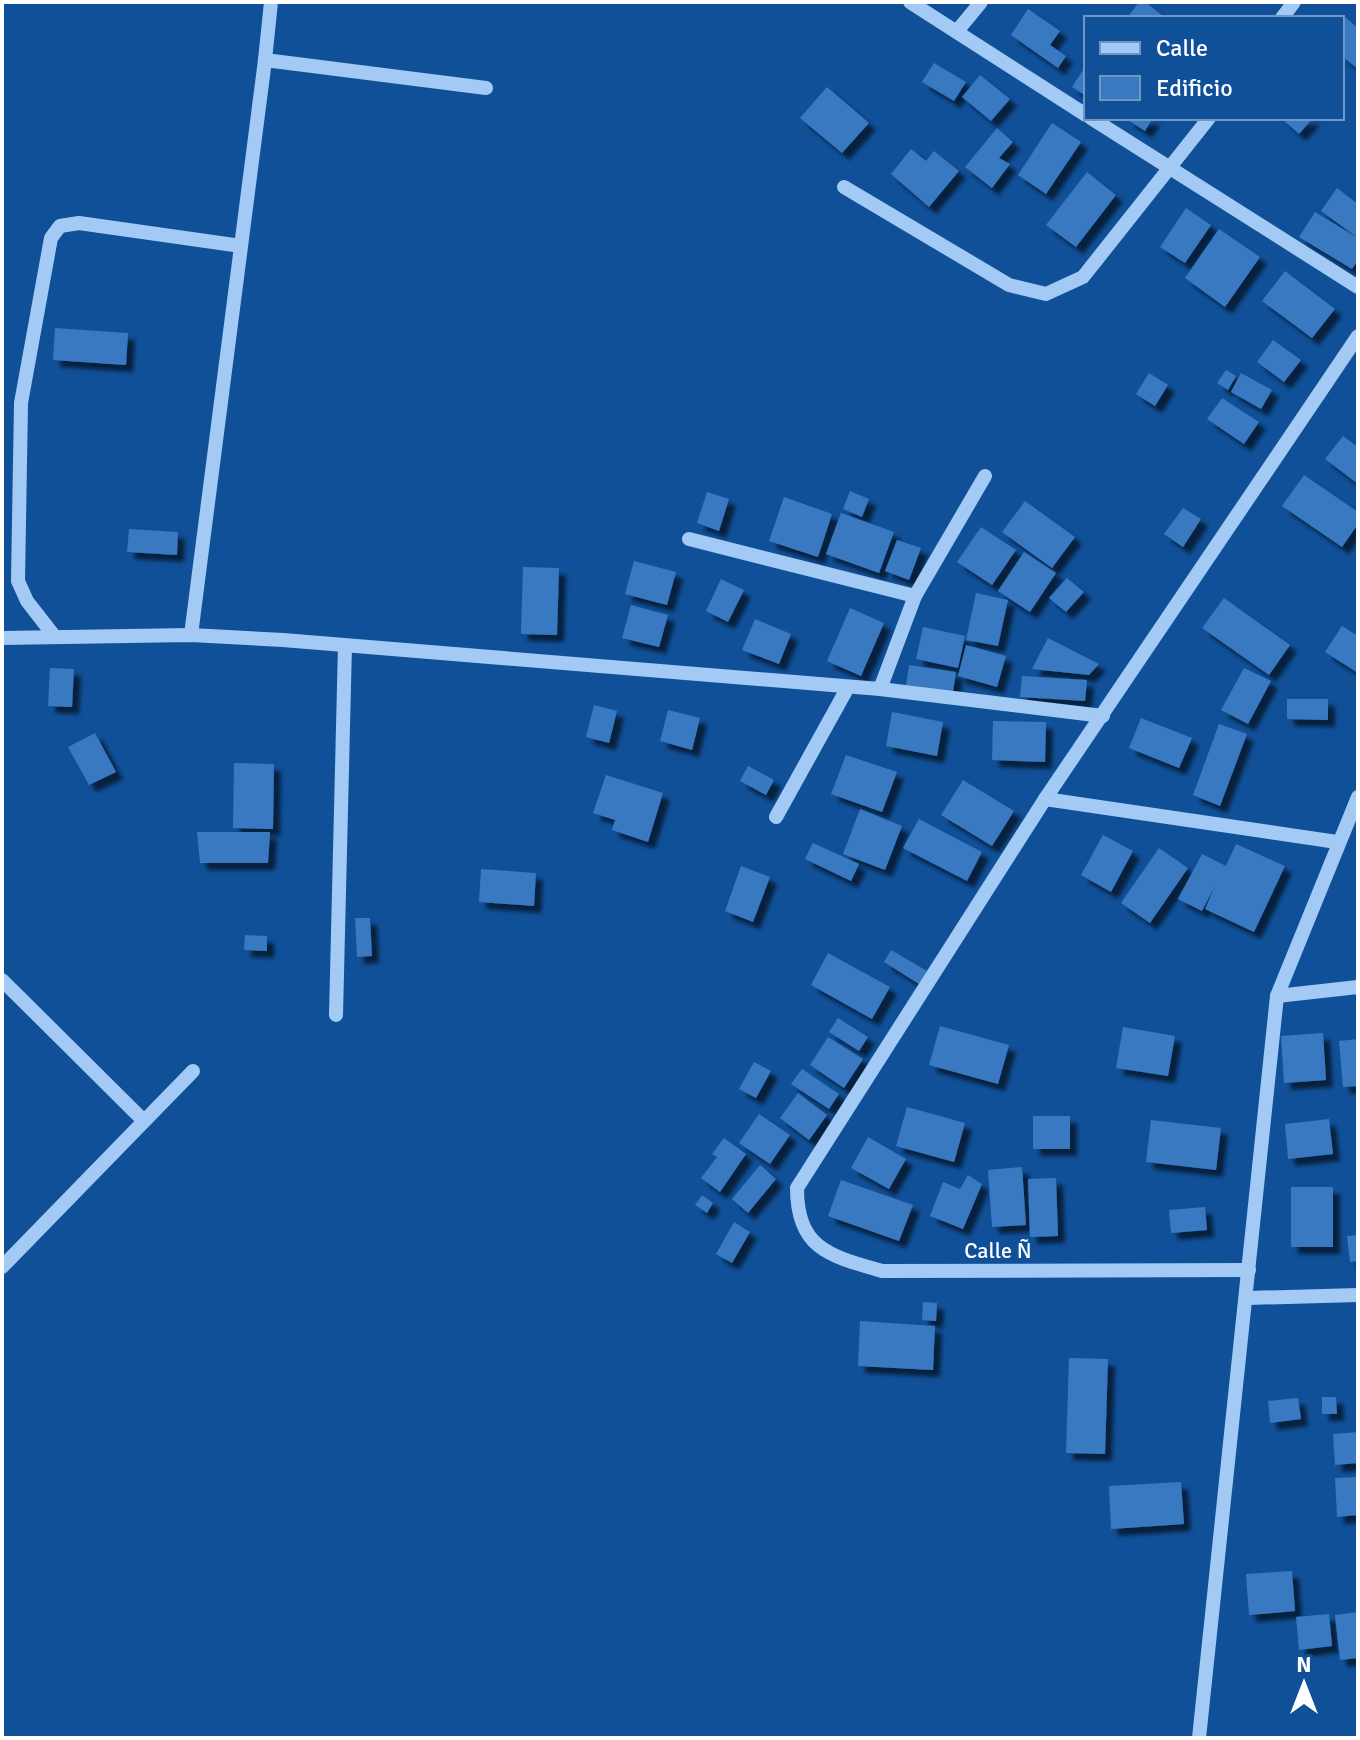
<svg xmlns="http://www.w3.org/2000/svg" width="1360" height="1740" font-family="Signika,sans-serif">
  <style>
    .building { fill: #3979c1; filter: url(#shadow) }
    .lines { fill: none; stroke-linecap: round; stroke-linejoin: round }
    .minor { stroke: #a2caf4; stroke-width: 14 }
    .labels { text-anchor: middle; dominant-baseline: central; stroke-width: 6; stroke-linejoin: round; paint-order: stroke }
    .street-label { font-size: 22px; fill: #fff; stroke: #105099 }
  </style>
  <defs>
    <filter id="shadow"><feDropShadow dx="7" dy="7" stdDeviation="2" flood-color="#0009"/></filter>
  </defs>
  <rect width="100%" height="100%" fill="#105099"/>
  <!-- building -->
  <g class="building">
    <path d="M 1139,2 L 1145,2 L 1166,18 L 1127,18 Z"/>
    <path d="M 1028,9 L 1060,31 L 1050,45 L 1066,56 L 1058,68 L 1011,35 Z"/>
    <path d="M 1345,17 L 1358,28 L 1358,69 L 1342,56 Z"/>
    <path d="M 934,63 L 966,82 L 954,101 L 922,82 Z"/>
    <path d="M 1083,70 L 1086,71 L 1086,96 L 1072,87 Z"/>
    <path d="M 980,75 L 1010,99 L 991,121 L 962,97 Z"/>
    <path d="M 827,87 L 869,123 L 842,153 L 800,118 Z"/>
    <path d="M 1125,118 L 1153,118 L 1145,131 Z"/>
    <path d="M 1281,118 L 1313,118 L 1299,134 Z"/>
    <path d="M 1052,123 L 1081,142 L 1046,194 L 1018,175 Z"/>
    <path d="M 997,128 L 1013,142 L 999,158 L 1010,164 L 992,188 L 965,167 Z"/>
    <path d="M 911,149 L 926,161 L 934,151 L 959,171 L 929,207 L 891,174 Z"/>
    <path d="M 1087,172 L 1116,195 L 1076,247 L 1046,225 Z"/>
    <path d="M 1337,188 L 1358,204 L 1358,238 L 1321,211 Z"/>
    <path d="M 1186,208 L 1211,225 L 1185,263 L 1160,247 Z"/>
    <path d="M 1315,212 L 1358,238 L 1358,260 L 1352,269 L 1299,237 Z"/>
    <path d="M 1219,229 L 1260,257 L 1225,307 L 1185,278 Z"/>
    <path d="M 1285,271 L 1335,309 L 1312,338 L 1262,301 Z"/>
    <path d="M 55,328 L 128,333 L 126,365 L 53,360 Z"/>
    <path d="M 1273,340 L 1301,360 L 1284,382 L 1257,362 Z"/>
    <path d="M 1226,370 L 1236,376 L 1228,390 L 1217,383 Z"/>
    <path d="M 1149,373 L 1168,385 L 1155,406 L 1136,394 Z"/>
    <path d="M 1241,373 L 1272,390 L 1261,409 L 1231,392 Z"/>
    <path d="M 1222,398 L 1259,422 L 1244,444 L 1207,419 Z"/>
    <path d="M 1343,436 L 1358,447 L 1358,484 L 1325,459 Z"/>
    <path d="M 1304,475 L 1358,512 L 1358,524 L 1342,547 L 1282,506 Z"/>
    <path d="M 850,491 L 869,499 L 862,517 L 843,509 Z"/>
    <path d="M 707,492 L 729,499 L 719,531 L 697,523 Z"/>
    <path d="M 784,497 L 832,514 L 818,557 L 769,541 Z"/>
    <path d="M 1025,501 L 1075,537 L 1052,568 L 1002,532 Z"/>
    <path d="M 1183,508 L 1201,519 L 1183,547 L 1164,534 Z"/>
    <path d="M 841,513 L 894,532 L 879,573 L 826,554 Z"/>
    <path d="M 981,527 L 1016,550 L 992,585 L 957,562 Z"/>
    <path d="M 129,529 L 178,532 L 177,555 L 127,552 Z"/>
    <path d="M 897,540 L 921,548 L 909,580 L 885,571 Z"/>
    <path d="M 1024,552 L 1056,573 L 1030,612 L 998,591 Z"/>
    <path d="M 634,561 L 676,572 L 667,605 L 625,594 Z"/>
    <path d="M 523,567 L 559,568 L 557,635 L 521,634 Z"/>
    <path d="M 1067,578 L 1084,592 L 1066,612 L 1049,598 Z"/>
    <path d="M 721,579 L 744,590 L 728,622 L 706,611 Z"/>
    <path d="M 976,593 L 1008,600 L 998,646 L 966,640 Z"/>
    <path d="M 1224,598 L 1290,645 L 1269,675 L 1202,628 Z"/>
    <path d="M 631,605 L 668,615 L 659,647 L 622,638 Z"/>
    <path d="M 850,608 L 884,623 L 861,676 L 827,661 Z"/>
    <path d="M 755,619 L 791,634 L 779,664 L 742,650 Z"/>
    <path d="M 1342,626 L 1358,636 L 1358,673 L 1325,652 Z"/>
    <path d="M 923,627 L 965,636 L 958,668 L 916,659 Z"/>
    <path d="M 1048,638 L 1099,664 L 1089,675 L 1032,669 Z"/>
    <path d="M 966,645 L 1006,656 L 997,687 L 958,676 Z"/>
    <path d="M 909,665 L 956,672 L 953,692 L 906,685 Z"/>
    <path d="M 50,668 L 74,669 L 72,707 L 48,706 Z"/>
    <path d="M 1244,668 L 1271,681 L 1248,724 L 1221,710 Z"/>
    <path d="M 1022,676 L 1087,680 L 1085,701 L 1020,697 Z"/>
    <path d="M 1287,699 L 1328,699 L 1328,720 L 1287,719 Z"/>
    <path d="M 594,705 L 617,711 L 609,743 L 586,737 Z"/>
    <path d="M 668,710 L 700,718 L 692,750 L 660,741 Z"/>
    <path d="M 892,712 L 943,722 L 937,756 L 886,746 Z"/>
    <path d="M 1141,718 L 1192,738 L 1179,768 L 1129,748 Z"/>
    <path d="M 993,721 L 1046,722 L 1045,762 L 992,760 Z"/>
    <path d="M 1219,724 L 1247,734 L 1220,806 L 1193,795 Z"/>
    <path d="M 95,733 L 116,772 L 89,785 L 68,747 Z"/>
    <path d="M 846,755 L 897,772 L 882,812 L 831,794 Z"/>
    <path d="M 234,763 L 274,764 L 273,829 L 233,828 Z"/>
    <path d="M 748,766 L 774,780 L 766,795 L 740,781 Z"/>
    <path d="M 606,775 L 663,793 L 648,842 L 612,830 L 615,820 L 593,813 Z"/>
    <path d="M 963,780 L 1014,811 L 992,846 L 941,815 Z"/>
    <path d="M 860,809 L 902,826 L 885,870 L 843,854 Z"/>
    <path d="M 919,819 L 982,852 L 967,881 L 903,848 Z"/>
    <path d="M 197,832 L 270,832 L 268,863 L 200,863 Z"/>
    <path d="M 1103,835 L 1133,851 L 1111,892 L 1081,875 Z"/>
    <path d="M 813,843 L 859,864 L 851,881 L 805,859 Z"/>
    <path d="M 1236,844 L 1285,866 L 1254,932 L 1205,909 L 1215,886 L 1202,911 L 1178,899 L 1202,854 L 1226,866 Z"/>
    <path d="M 1159,848 L 1188,868 L 1150,923 L 1121,903 Z"/>
    <path d="M 741,866 L 770,877 L 753,922 L 725,911 Z"/>
    <path d="M 481,869 L 536,873 L 534,906 L 479,902 Z"/>
    <path d="M 355,918 L 370,918 L 372,956 L 357,957 Z"/>
    <path d="M 245,935 L 267,936 L 267,951 L 244,950 Z"/>
    <path d="M 891,950 L 927,971 L 919,984 L 884,962 Z"/>
    <path d="M 828,953 L 890,987 L 872,1019 L 811,985 Z"/>
    <path d="M 838,1018 L 868,1037 L 859,1051 L 829,1032 Z"/>
    <path d="M 940,1026 L 1009,1045 L 998,1084 L 929,1065 Z"/>
    <path d="M 1123,1027 L 1175,1036 L 1168,1076 L 1116,1068 Z"/>
    <path d="M 1323,1033 L 1326,1080 L 1284,1083 L 1281,1036 Z"/>
    <path d="M 828,1037 L 863,1059 L 844,1088 L 810,1065 Z"/>
    <path d="M 1358,1039 L 1358,1086 L 1343,1087 L 1339,1041 Z"/>
    <path d="M 754,1062 L 771,1071 L 756,1098 L 739,1089 Z"/>
    <path d="M 802,1069 L 839,1094 L 829,1109 L 791,1084 Z"/>
    <path d="M 798,1093 L 827,1115 L 809,1140 L 780,1118 Z"/>
    <path d="M 907,1107 L 965,1123 L 954,1162 L 896,1146 Z"/>
    <path d="M 759,1114 L 790,1135 L 770,1164 L 739,1143 Z"/>
    <rect x="1033" y="1116" width="37" height="33"/>
    <path d="M 1329,1119 L 1333,1154 L 1288,1159 L 1285,1124 Z"/>
    <path d="M 1151,1120 L 1221,1128 L 1216,1170 L 1146,1162 Z"/>
    <path d="M 868,1137 L 906,1159 L 889,1189 L 851,1168 Z"/>
    <path d="M 724,1138 L 746,1154 L 720,1192 L 701,1178 L 717,1157 L 712,1154 Z"/>
    <path d="M 760,1165 L 776,1179 L 748,1213 L 732,1199 Z"/>
    <path d="M 1022,1167 L 1026,1225 L 992,1227 L 988,1170 Z"/>
    <path d="M 968,1175 L 982,1184 L 963,1229 L 930,1216 L 943,1182 L 960,1189 Z"/>
    <path d="M 1056,1178 L 1058,1236 L 1030,1237 L 1028,1179 Z"/>
    <path d="M 841,1180 L 913,1205 L 899,1241 L 828,1216 Z"/>
    <rect x="1291" y="1187" width="42" height="60"/>
    <path d="M 702,1195 L 713,1203 L 707,1213 L 695,1205 Z"/>
    <path d="M 1205,1207 L 1207,1230 L 1171,1233 L 1169,1210 Z"/>
    <path d="M 734,1222 L 750,1232 L 732,1263 L 716,1254 Z"/>
    <path d="M 1358,1235 L 1358,1261 L 1350,1262 L 1347,1236 Z"/>
    <path d="M 923,1302 L 937,1303 L 936,1321 L 922,1320 Z"/>
    <path d="M 860,1321 L 935,1326 L 933,1370 L 858,1366 Z"/>
    <path d="M 1069,1358 L 1108,1359 L 1105,1454 L 1066,1453 Z"/>
    <path d="M 1322,1397 L 1336,1397 L 1337,1414 L 1322,1414 Z"/>
    <path d="M 1298,1398 L 1301,1419 L 1270,1423 L 1268,1401 Z"/>
    <path d="M 1358,1432 L 1358,1463 L 1335,1465 L 1333,1434 Z"/>
    <path d="M 1358,1477 L 1358,1515 L 1337,1517 L 1335,1478 Z"/>
    <path d="M 1181,1482 L 1184,1524 L 1111,1529 L 1109,1486 Z"/>
    <path d="M 1292,1571 L 1295,1611 L 1249,1615 L 1246,1574 Z"/>
    <path d="M 1358,1612 L 1358,1658 L 1340,1660 L 1335,1615 Z"/>
    <path d="M 1329,1614 L 1332,1646 L 1299,1650 L 1296,1617 Z"/>
  </g>
  <g class="lines">
    <!-- minor -->
    <g class="minor">
      <path d="M 910,2 L 1086,115"/>
      <path d="M 1282,18 L 1294,2"/>
      <path d="M 958,30 L 981,2"/>
      <path d="M 265,60 L 271,2"/>
      <path d="M 1091,118 L 1358,287"/>
      <path d="M 844,187 L 1009,285 L 1046,294 L 1083,277 L 1209,118"/>
      <path d="M 689,539 L 915,596"/>
      <path d="M 191,635 L 265,60 L 486,88"/>
      <path d="M 55,637 L 27,601 L 18,581 L 21,403 L 51,238 L 60,226 L 79,223 L 241,246"/>
      <path d="M 2,638 L 191,635 L 283,640 L 880,689 L 1103,716"/>
      <path d="M 880,689 L 915,596 L 985,476"/>
      <path d="M 1045,799 L 1337,842"/>
      <path d="M 776,817 L 848,687"/>
      <path d="M 2,980 L 143,1120"/>
      <path d="M 1277,996 L 1358,987"/>
      <path d="M 336,1015 L 345,645"/>
      <path d="M 2,1267 L 193,1071"/>
      <path d="M 1249,1270 L 882,1271 C 830,1256 797,1249 797,1188 L 1045,799 L 1358,336"/>
      <path d="M 1247,1298 L 1358,1295"/>
      <path d="M 1199,1738 L 1277,996 L 1358,797"/>
    </g>
  </g>
  <g class="labels">
    <!-- street labels -->
    <g class="street-label">
      <text x="998" y="1250">Calle Ñ</text>
    </g>
  </g>
  <!-- border -->
  <rect width="1360" height="1740" fill="none" stroke="#ffffff" stroke-width="8"/>
  <!-- legend -->
  <rect x="1084" y="16" width="260" height="104" fill="#105099" stroke="#7096c2" stroke-width="2"/>
  <rect x="1100" y="42" width="40" height="12" fill="#a2caf4" stroke="#7096c2" stroke-width="2"/>
  <text x="1156" y="56" font-size="24" fill="#ffffff">Calle</text>
  <rect x="1100" y="76" width="40" height="24" fill="#3979c1" stroke="#7096c2" stroke-width="2"/>
  <text x="1156" y="96" font-size="24" fill="#ffffff">Edificio</text>
  <!-- north arrow -->
  <g transform="translate(1304 1684)" stroke="#105099" stroke-width="6" paint-order="stroke">
  <path d="M0-6L14 30L0 20L-14 30Z" fill="#ffffff"/>
  <text y="-12" font-size="22" font-weight="bold" text-anchor="middle" fill="#ffffff">N</text>
  </g>
</svg>
